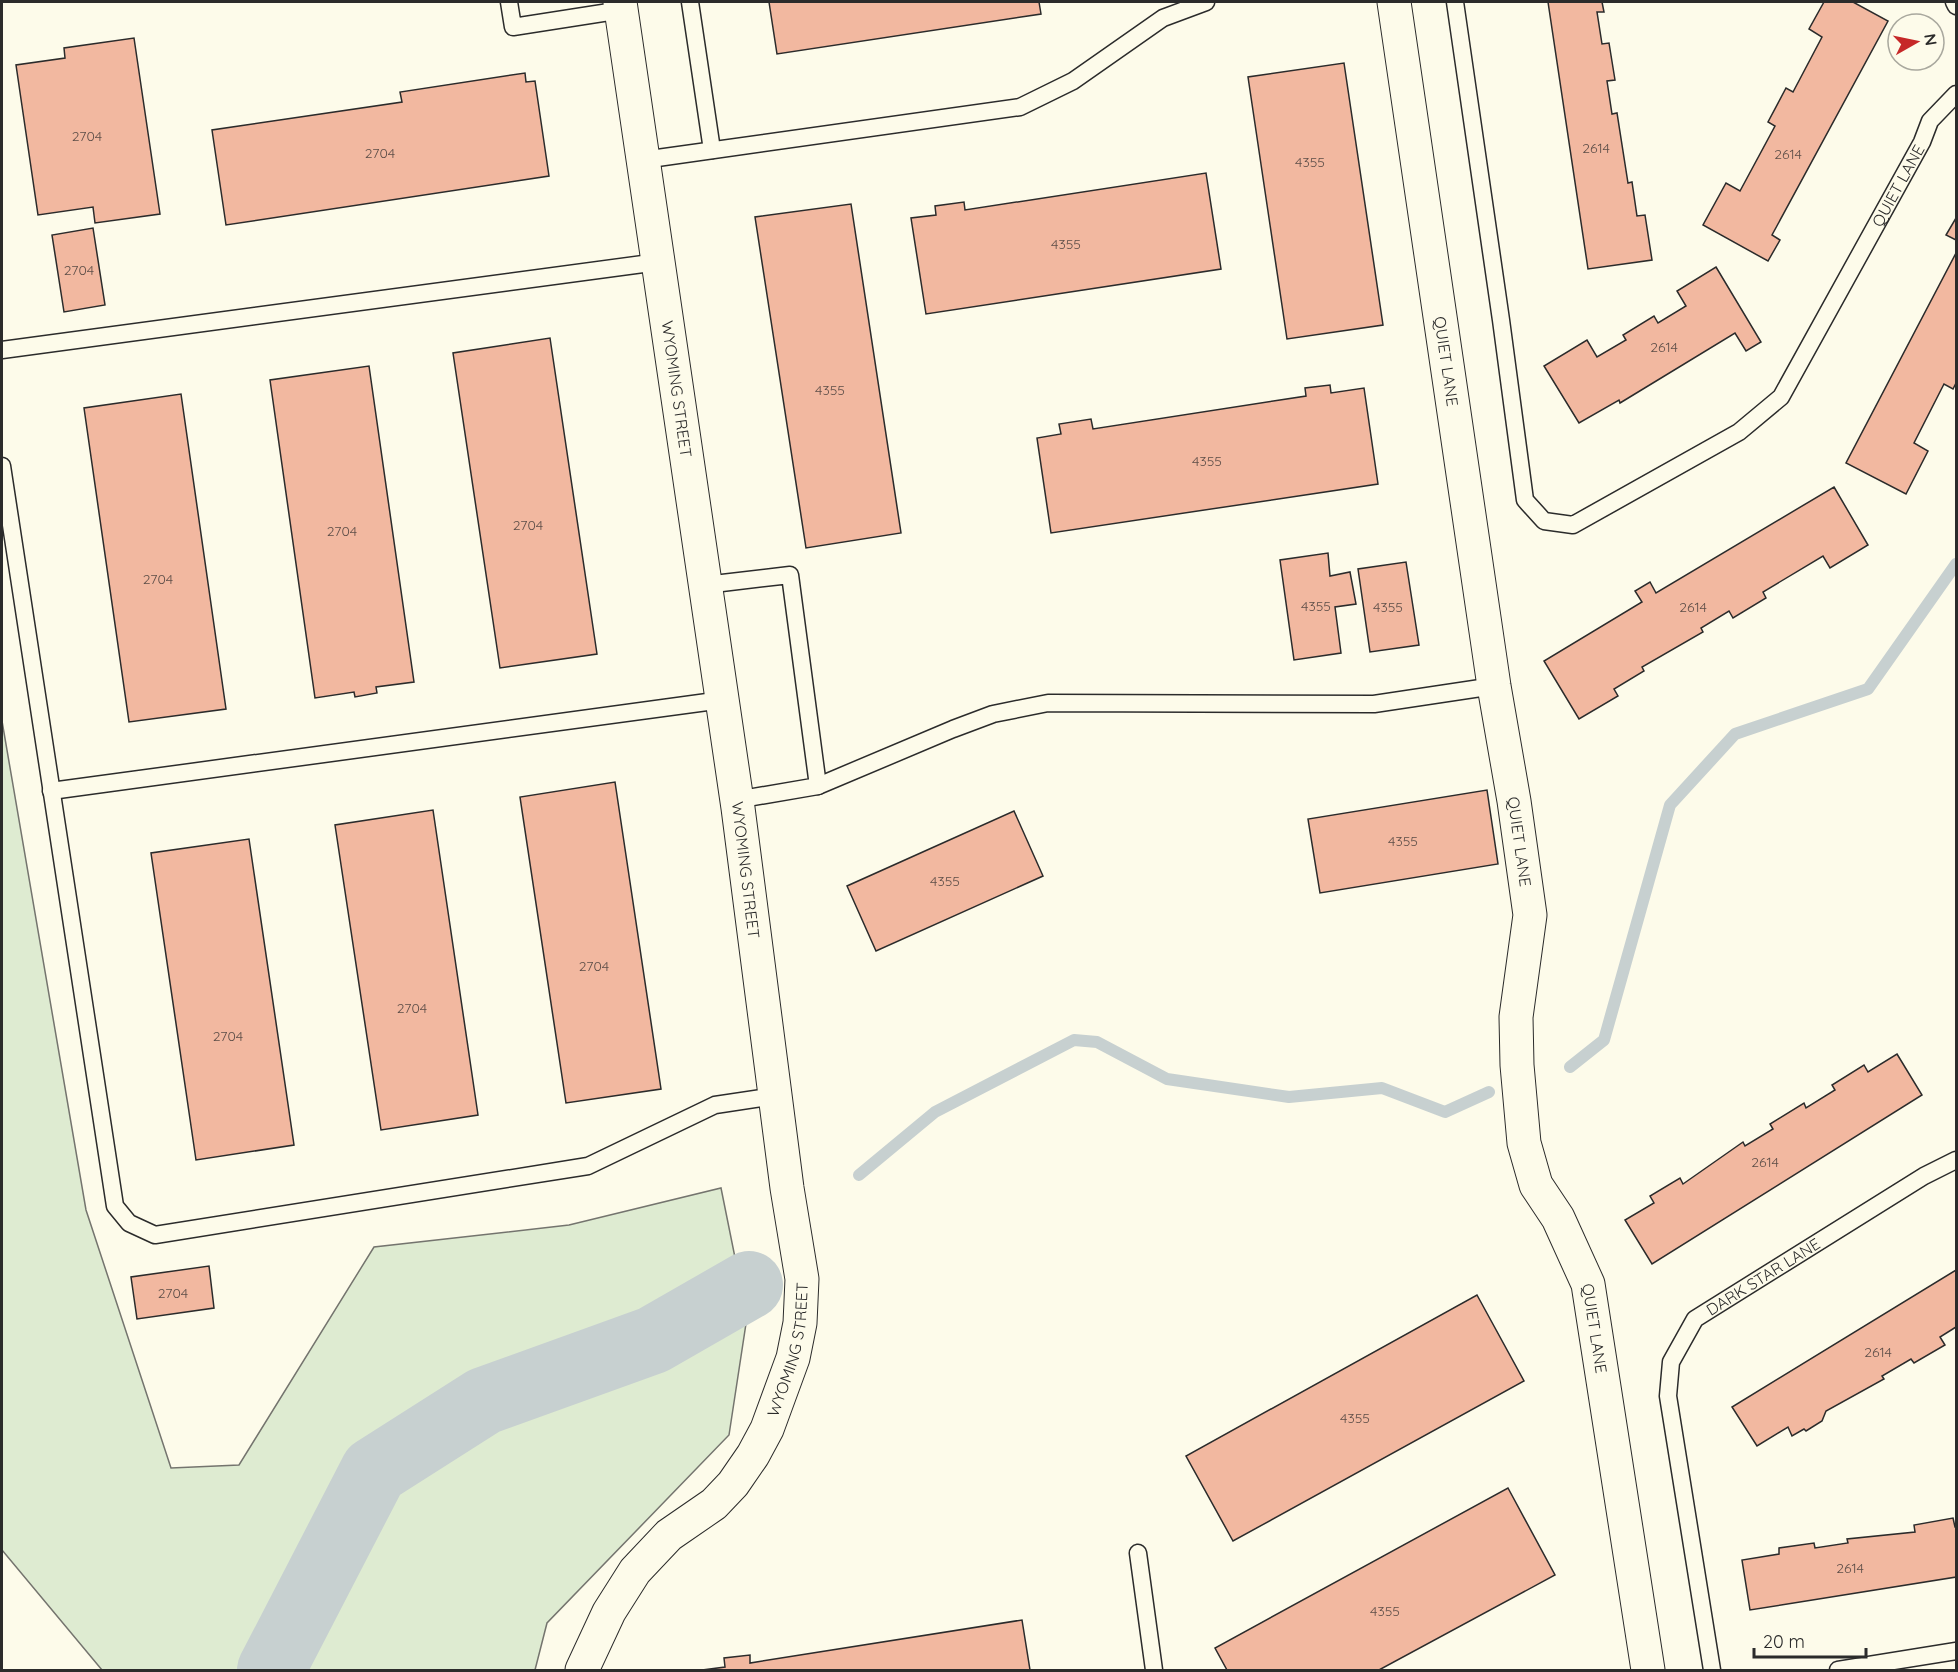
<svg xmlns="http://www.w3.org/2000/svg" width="1958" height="1672" font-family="Quicksand,sans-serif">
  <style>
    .green { fill: #deebd1; stroke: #74746e; stroke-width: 1.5 }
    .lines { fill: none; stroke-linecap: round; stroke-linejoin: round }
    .stream { stroke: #c7d0d0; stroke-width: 12 }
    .river { stroke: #c7d0d0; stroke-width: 68 }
    .building { fill: #f2b8a0; stroke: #2b2b2b; stroke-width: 1.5 }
    .service-casing { stroke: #2b2b2b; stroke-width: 19 }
    .minor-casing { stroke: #2b2b2b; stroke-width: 35 }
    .service { stroke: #fdfbea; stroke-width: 16 }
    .minor { stroke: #fdfbea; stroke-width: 33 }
    .labels { text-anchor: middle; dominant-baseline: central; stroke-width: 4.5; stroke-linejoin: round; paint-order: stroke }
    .number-label { font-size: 14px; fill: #5d4e48 }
    .street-label { font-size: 16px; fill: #2b2b2b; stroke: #fdfbea }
  </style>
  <rect width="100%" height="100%" fill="#fdfbea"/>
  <!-- green -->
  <path class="green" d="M 2,721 L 86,1210 L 171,1468 L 239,1465 L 374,1247 L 569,1225 L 721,1188 L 747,1317 L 729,1435 L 547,1623 L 535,1670 L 102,1670 L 2,1550 Z"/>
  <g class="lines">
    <!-- stream -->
    <g class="stream">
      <path d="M 1570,1067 L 1604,1040 L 1670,805 L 1735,734 L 1868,689 L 1956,564"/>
      <path d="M 859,1175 L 935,1112 L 1074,1040 L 1097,1042 L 1167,1079 L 1289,1097 L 1382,1088 L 1445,1112 L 1489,1092"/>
    </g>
    <!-- river -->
    <path class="river" d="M 271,1670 L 374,1471 L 484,1401 L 653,1340 L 749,1285"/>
  </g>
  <!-- building -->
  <g class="building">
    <path d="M 769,2 L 1039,2 L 1041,14 L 777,54 Z"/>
    <path d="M 1548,2 L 1602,2 L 1604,12 L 1597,12 L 1602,44 L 1609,43 L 1615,80 L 1607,81 L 1612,114 L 1617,113 L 1628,183 L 1632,182 L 1637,216 L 1645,215 L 1652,260 L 1588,269 Z"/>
    <path d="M 1824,2 L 1853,2 L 1888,21 L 1772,235 L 1780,240 L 1768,261 L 1703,225 L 1726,183 L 1740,191 L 1775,126 L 1768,122 L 1786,88 L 1793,92 L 1822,37 L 1809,29 Z"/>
    <path d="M 134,38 L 160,214 L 95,223 L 93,207 L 38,215 L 16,65 L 65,58 L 64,48 Z"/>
    <path d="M 1344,63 L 1383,325 L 1287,339 L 1248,77 Z"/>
    <path d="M 525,73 L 526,82 L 535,81 L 549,176 L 226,225 L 212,130 L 402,102 L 400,92 Z"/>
    <path d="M 1206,173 L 1221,269 L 926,314 L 911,218 L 936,215 L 935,206 L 964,202 L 965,210 Z"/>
    <path d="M 851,204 L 901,533 L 806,548 L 755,217 Z"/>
    <path d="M 1956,218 L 1956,240 L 1946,235 Z"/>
    <path d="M 93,228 L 105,305 L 64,312 L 52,235 Z"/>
    <path d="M 1956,253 L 1956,383 L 1953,389 L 1944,384 L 1914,443 L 1928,451 L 1906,494 L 1846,463 Z"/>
    <path d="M 1716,267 L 1761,342 L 1746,351 L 1735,333 L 1620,403 L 1619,400 L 1579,423 L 1544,366 L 1587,340 L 1597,357 L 1626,340 L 1623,335 L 1654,316 L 1658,323 L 1686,306 L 1677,291 Z"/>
    <path d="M 550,338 L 597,654 L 500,668 L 453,353 Z"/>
    <path d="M 369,366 L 414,682 L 376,687 L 377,693 L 355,697 L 354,692 L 315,698 L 270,380 Z"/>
    <path d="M 1330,385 L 1331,393 L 1364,388 L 1378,484 L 1051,533 L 1037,438 L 1061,434 L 1059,424 L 1091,419 L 1093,429 L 1306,396 L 1305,388 Z"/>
    <path d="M 181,394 L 226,709 L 129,722 L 84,408 Z"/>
    <path d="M 1834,487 L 1868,545 L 1830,568 L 1823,556 L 1763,592 L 1766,598 L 1733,618 L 1729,611 L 1701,628 L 1703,632 L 1642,667 L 1644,671 L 1614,689 L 1618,696 L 1579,719 L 1544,661 L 1642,602 L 1635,591 L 1650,582 L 1656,593 Z"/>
    <path d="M 1328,553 L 1330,576 L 1350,572 L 1356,604 L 1335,607 L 1341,653 L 1294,660 L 1280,560 Z"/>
    <path d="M 1406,562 L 1419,645 L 1370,652 L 1358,569 Z"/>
    <path d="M 615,782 L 661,1089 L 566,1103 L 520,797 Z"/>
    <path d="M 1487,790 L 1498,864 L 1320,893 L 1308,819 Z"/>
    <path d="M 433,810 L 478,1115 L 381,1130 L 335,825 Z"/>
    <path d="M 1014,811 L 1043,876 L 876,951 L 847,886 Z"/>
    <path d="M 249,839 L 294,1145 L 196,1160 L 151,853 Z"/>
    <path d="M 1897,1054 L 1922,1095 L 1652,1264 L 1625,1220 L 1654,1203 L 1650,1196 L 1680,1178 L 1683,1184 L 1743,1142 L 1745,1146 L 1773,1129 L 1770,1124 L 1804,1103 L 1806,1108 L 1835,1090 L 1832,1085 L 1864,1065 L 1868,1072 Z"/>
    <path d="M 209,1266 L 214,1308 L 137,1319 L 131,1277 Z"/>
    <path d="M 1956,1270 L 1956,1327 L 1940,1337 L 1945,1345 L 1914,1363 L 1911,1359 L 1882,1376 L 1884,1379 L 1826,1411 L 1822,1421 L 1806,1431 L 1804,1429 L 1792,1436 L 1788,1427 L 1757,1446 L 1732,1407 Z"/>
    <path d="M 1477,1295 L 1524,1381 L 1233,1541 L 1186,1456 Z"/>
    <path d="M 1508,1488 L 1555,1575 L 1379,1670 L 1227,1670 L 1215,1648 Z"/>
    <path d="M 1953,1518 L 1955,1527 L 1956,1527 L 1956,1577 L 1750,1610 L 1742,1560 L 1779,1554 L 1779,1548 L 1814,1543 L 1815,1548 L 1848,1543 L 1847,1539 L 1915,1532 L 1914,1525 Z"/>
    <path d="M 1022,1620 L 1030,1670 L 702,1670 L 725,1667 L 724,1658 L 750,1655 L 750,1663 Z"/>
  </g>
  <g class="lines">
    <!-- service casing -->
    <g class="service-casing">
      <g id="service">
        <path d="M 509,2 L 513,27 L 622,10"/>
        <path d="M 690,2 L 712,150"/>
        <path id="s1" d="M 1455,2 L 1501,320 L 1525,500 L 1544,521 L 1573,525 L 1739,432 L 1781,397 L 1922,142 L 1930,121 L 1956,94"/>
        <path d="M 1954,2 L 1956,6"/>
        <path d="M 643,160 L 1020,107 L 1073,81 L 1163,18 L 1206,2"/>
        <path d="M 2,350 L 658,262"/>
        <path d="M 2,466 L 115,1206 L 129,1223 L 155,1235 L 588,1166 L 715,1105 L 775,1096"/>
        <path d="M 705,585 L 790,575 L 818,786 L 736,800"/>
        <path d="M 818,786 L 953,729 L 993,714 L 1048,703 L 1374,704 L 1494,686"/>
        <path d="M 51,791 L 722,700"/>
        <path d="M 1138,1553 L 1154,1670"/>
        <path id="s2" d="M 1712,1670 L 1668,1396 L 1671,1362 L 1695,1319 L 1924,1176 L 1956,1160"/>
        <path d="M 1838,1670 L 1956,1651"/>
      </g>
    </g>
    <!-- minor casing -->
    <g class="minor-casing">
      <g id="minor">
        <path id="s3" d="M 1394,2 L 1494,686 L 1514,801 L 1530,915 L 1516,1017 L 1517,1065 L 1524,1143 L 1536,1185 L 1558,1218 L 1588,1284 L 1648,1670"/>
        <path id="s4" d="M 582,1670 L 609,1612 L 635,1571 L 669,1535 L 714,1504 L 733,1484 L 753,1455 L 767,1429 L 793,1358 L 800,1323 L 802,1279 L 787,1188 L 738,808 L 620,2"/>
      </g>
    </g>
    <!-- service -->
    <use href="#service" class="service"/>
    <!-- minor -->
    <use href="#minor" class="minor"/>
  </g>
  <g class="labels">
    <!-- number labels -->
    <g class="number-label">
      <text x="87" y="136">2704</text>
      <text x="1596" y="148">2614</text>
      <text x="380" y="153">2704</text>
      <text x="1788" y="154">2614</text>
      <text x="1310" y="162">4355</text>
      <text x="1066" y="244">4355</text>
      <text x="79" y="270">2704</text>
      <text x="1664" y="347">2614</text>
      <text x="830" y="390">4355</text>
      <text x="1207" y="461">4355</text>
      <text x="528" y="525">2704</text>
      <text x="342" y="531">2704</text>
      <text x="158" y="579">2704</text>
      <text x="1316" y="606">4355</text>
      <text x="1388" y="607">4355</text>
      <text x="1693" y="607">2614</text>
      <text x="1403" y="841">4355</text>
      <text x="945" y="881">4355</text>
      <text x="594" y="966">2704</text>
      <text x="412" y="1008">2704</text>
      <text x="228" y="1036">2704</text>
      <text x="1765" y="1162">2614</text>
      <text x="173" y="1293">2704</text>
      <text x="1878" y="1352">2614</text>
      <text x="1355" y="1418">4355</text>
      <text x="1850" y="1568">2614</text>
      <text x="1385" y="1611">4355</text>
    </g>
    <!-- street labels -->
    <g class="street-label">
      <text stroke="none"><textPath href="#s1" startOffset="1047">QUIET LANE</textPath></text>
      <text stroke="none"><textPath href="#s3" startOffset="363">QUIET LANE</textPath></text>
      <text transform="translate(677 389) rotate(82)">WYOMING STREET</text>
      <text stroke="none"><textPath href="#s3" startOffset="849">QUIET LANE</textPath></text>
      <text transform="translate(746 870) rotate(83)">WYOMING STREET</text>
      <text stroke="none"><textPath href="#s2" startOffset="441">DARK STAR LANE</textPath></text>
      <text stroke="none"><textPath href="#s3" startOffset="1353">QUIET LANE</textPath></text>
      <text stroke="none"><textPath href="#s4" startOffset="392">WYOMING STREET</textPath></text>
    </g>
  </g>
  <!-- border -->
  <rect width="1958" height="1672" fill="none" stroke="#2b2b2b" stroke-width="6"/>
  <!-- north arrow -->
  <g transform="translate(1916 42) rotate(81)"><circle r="28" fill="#fdfbea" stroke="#a9a89e" stroke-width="1.5"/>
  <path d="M0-4.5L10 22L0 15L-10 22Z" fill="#c62828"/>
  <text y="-9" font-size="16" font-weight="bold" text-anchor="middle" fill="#2b2b2b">N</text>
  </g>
  <!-- scale -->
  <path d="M1754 1648v9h112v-9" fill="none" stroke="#2b2b2b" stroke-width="3"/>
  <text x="1763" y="1648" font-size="18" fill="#2b2b2b" stroke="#fdfbea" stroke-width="4.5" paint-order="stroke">20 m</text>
</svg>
